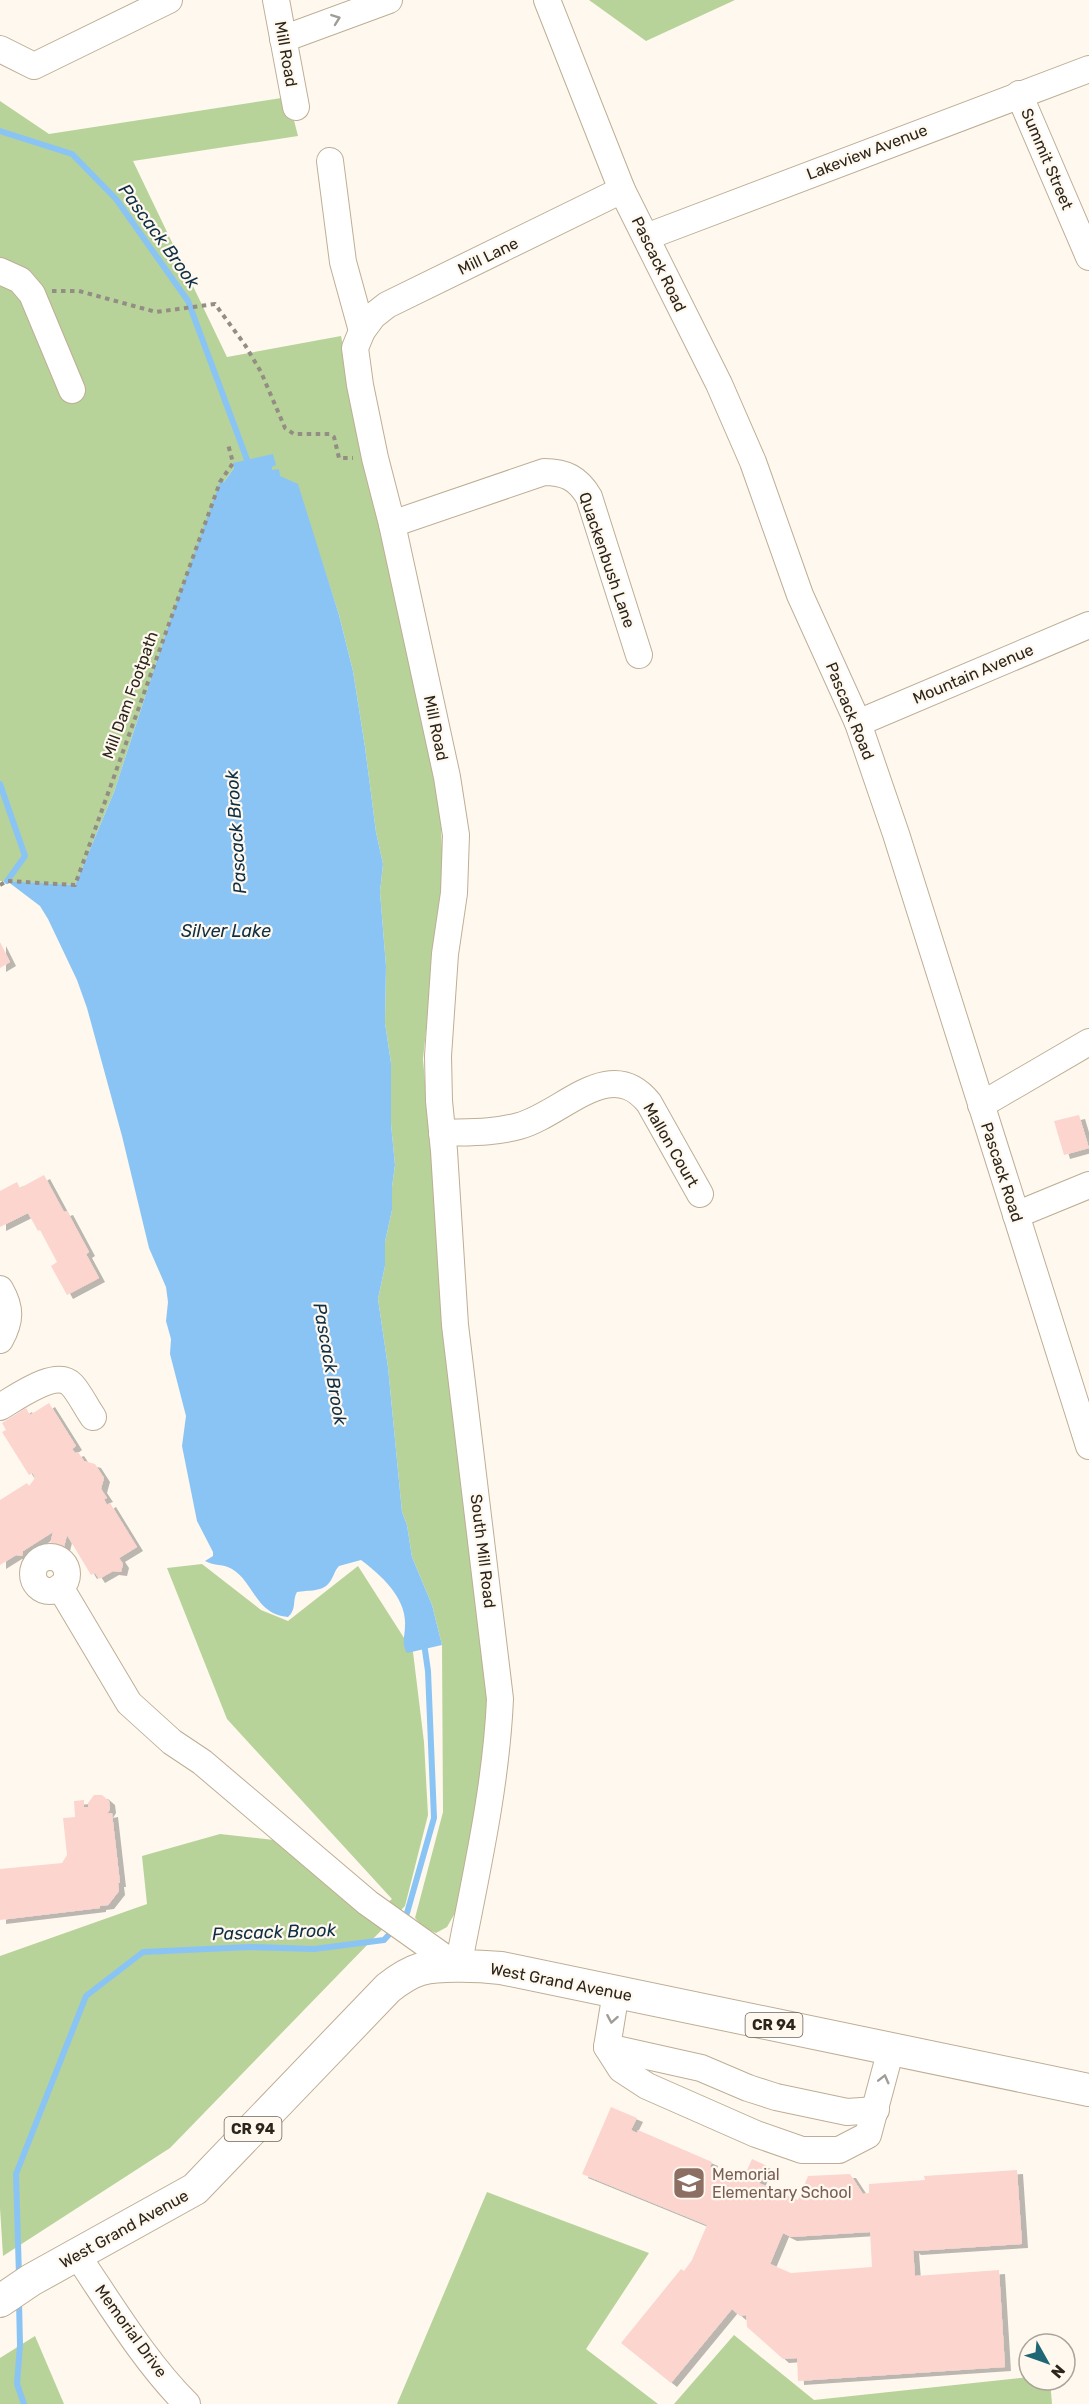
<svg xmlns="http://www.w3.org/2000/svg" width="1089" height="2404" font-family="Rubik,sans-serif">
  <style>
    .green { fill: #b7d39a }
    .water { fill: #8ac4f4 }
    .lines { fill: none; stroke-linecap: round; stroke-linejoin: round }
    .stream { stroke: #8ac4f4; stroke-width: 6 }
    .building { fill: #fdd5cf; fill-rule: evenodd; filter: url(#shadow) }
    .minor-casing { stroke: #beae95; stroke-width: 28 }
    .major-casing { stroke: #beae95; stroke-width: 34 }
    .path { stroke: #938d83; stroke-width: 4; stroke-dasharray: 4.5 4.5; stroke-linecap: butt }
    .minor { stroke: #fff; stroke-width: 26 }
    .major { stroke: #fff; stroke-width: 32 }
    .oneway { stroke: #a09d98 }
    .labels { text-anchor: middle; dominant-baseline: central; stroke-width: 4.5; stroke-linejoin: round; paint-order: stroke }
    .shield { fill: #fff8ee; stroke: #6b645a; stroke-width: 1.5 }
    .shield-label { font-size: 15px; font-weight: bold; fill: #2b251b }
    .street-label { font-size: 16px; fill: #2b251b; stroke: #fff8ee }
    .education-label { font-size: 16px; fill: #785e54; stroke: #fff8ee; text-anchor: start }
    .water-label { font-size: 18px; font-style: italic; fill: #0e2f46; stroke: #fff8ee }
  </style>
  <defs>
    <filter id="shadow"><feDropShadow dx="6" dy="4" stdDeviation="0" flood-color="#0004"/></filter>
  </defs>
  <rect width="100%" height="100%" fill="#fff8ee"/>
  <!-- green -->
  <g class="green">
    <path d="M 589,0 L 735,0 L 646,41 Z"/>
    <path d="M 288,97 L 298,136 L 133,161 L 227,357 L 341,336 L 440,808 L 443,868 L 423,1059 L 452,1389 L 491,1681 L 488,1763 L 455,1913 L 447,1927 L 436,1933 L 424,1928 L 415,1918 L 443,1812 L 442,1645 L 432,1605 L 412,1557 L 407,1525 L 402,1512 L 388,1367 L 378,1299 L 385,1266 L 385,1242 L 392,1210 L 392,1187 L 395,1165 L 391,1124 L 391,1063 L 385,1023 L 386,966 L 380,892 L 383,864 L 376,832 L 365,747 L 353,671 L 339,615 L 318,550 L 280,476 L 272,471 L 272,467 L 234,468 L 224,482 L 169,623 L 114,792 L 75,885 L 0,881 L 0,101 L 49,134 Z"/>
    <path d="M 202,1564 L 261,1610 L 288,1621 L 358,1566 L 413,1652 L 424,1742 L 428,1815 L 405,1906 L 170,2148 L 3,2256 L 0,2208 L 0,1956 L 147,1904 L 142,1856 L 220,1834 L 283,1841 L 371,1915 L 392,1899 L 227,1719 L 167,1568 Z"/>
    <path d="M 487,2192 L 649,2253 L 586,2349 L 658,2404 L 397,2404 Z"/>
    <path d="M 734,2335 L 814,2400 L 1029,2377 L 1029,2380 L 1050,2380 L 1052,2404 L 674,2404 Z"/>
    <path d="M 35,2336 L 64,2404 L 0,2404 L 0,2358 Z"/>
  </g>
  <!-- water -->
  <path class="water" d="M 273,454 L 276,465 L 272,467 L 272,470 L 279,469 L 280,476 L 298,484 L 339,615 L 353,671 L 365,747 L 376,832 L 383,864 L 380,892 L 386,966 L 385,1023 L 391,1063 L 391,1124 L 395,1165 L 392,1187 L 392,1210 L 385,1242 L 385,1266 L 378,1299 L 388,1367 L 402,1512 L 407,1525 L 412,1557 L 432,1605 L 442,1645 L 407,1653 C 401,1644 405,1636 405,1626 C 407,1598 381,1575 361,1560 L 339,1566 C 334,1571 334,1577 329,1583 C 322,1592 308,1590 297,1592 C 292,1600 297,1609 288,1617 C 255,1614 254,1582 232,1569 C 224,1564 214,1566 205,1561 L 213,1556 L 213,1552 L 197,1521 L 182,1446 L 186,1416 L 170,1354 L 171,1339 L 166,1321 L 168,1302 L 166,1287 L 149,1248 L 122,1136 L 87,1008 L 77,980 L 48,919 L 40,906 L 7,881 L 75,885 L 114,792 L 169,623 L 220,482 L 224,482 L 234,468 L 233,463 Z"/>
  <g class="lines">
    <!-- stream -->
    <g class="stream">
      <path d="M 0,131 L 72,154 L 116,199 L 188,301 L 249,465"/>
      <path d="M 0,784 L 25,856 L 7,881"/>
      <path d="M 401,1920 L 407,1913 L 434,1818 L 428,1671 L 424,1643"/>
      <path d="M 19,2276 L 16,2174 L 86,1996 L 143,1952 L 250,1947 L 314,1949 L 384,1940 L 395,1928"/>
      <path d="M 19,2301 L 20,2345 L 17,2384 L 24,2404"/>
    </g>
  </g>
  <!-- building -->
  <g class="building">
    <path d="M 0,942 L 10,962 L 0,968 Z"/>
    <path d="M 1079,1115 L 1089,1148 L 1064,1155 L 1054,1121 Z"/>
    <path d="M 44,1175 L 64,1212 L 67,1211 L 89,1252 L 86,1254 L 99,1278 L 67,1295 L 51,1266 L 57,1262 L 40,1230 L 38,1231 L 28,1213 L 0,1227 L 0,1191 L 17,1182 L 20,1188 Z"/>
    <path d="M 49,1403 L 76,1446 L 72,1449 L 75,1453 L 78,1452 L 84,1461 L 95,1464 L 104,1478 L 101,1489 L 107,1498 L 104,1499 L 107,1505 L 110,1503 L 137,1547 L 119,1558 L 123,1564 L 121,1572 L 113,1571 L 99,1579 L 95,1573 L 91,1575 L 67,1535 L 62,1555 L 48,1552 L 53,1532 L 23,1551 L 22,1556 L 16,1555 L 0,1565 L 0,1500 L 27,1483 L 29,1486 L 35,1478 L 33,1473 L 29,1475 L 2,1432 L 6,1430 L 2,1423 L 26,1408 L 30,1415 Z"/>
    <path d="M 94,1795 L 102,1795 L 109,1801 L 110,1809 L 107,1814 L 112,1813 L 120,1883 L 118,1883 L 119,1891 L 108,1905 L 100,1906 L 100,1908 L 0,1920 L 0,1869 L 62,1863 L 67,1855 L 63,1818 L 75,1817 L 74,1801 L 84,1800 L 84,1807 L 88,1807 L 88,1803 Z"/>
    <path d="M 611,2107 L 637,2118 L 631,2130 L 637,2133 L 638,2130 L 712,2162 L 710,2167 L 742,2181 L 752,2159 L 767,2166 L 759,2183 L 798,2200 L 808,2176 L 850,2174 L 863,2194 L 869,2193 L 869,2184 L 925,2180 L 924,2176 L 1017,2170 L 1022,2244 L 915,2251 L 913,2249 L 915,2276 L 999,2270 L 1005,2367 L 798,2381 L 797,2358 L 783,2359 L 747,2327 L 746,2315 L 740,2316 L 732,2309 L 671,2383 L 621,2343 L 681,2269 L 684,2271 L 692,2260 L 707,2225 L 582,2174 ZM 870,2232 L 872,2267 L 791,2273 L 770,2264 L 783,2233 L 791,2237 Z"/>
  </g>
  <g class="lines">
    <!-- minor casing -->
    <g class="minor-casing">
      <g id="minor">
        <path d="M 276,0 L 296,107"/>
        <path d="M 547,0 L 622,190 L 719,384 L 753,462 L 800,595 L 858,723 L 896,834 L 1089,1446"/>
        <path d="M 283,39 L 389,0"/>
        <path d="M 0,49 L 34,66 L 169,0"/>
        <path d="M 1019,94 L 1089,257"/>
        <path d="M 330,161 L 343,262 L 362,331"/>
        <path d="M 646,237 L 1089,69"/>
        <path d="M 0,271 L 20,280 L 32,294 L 72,390"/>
        <path d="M 392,524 L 544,472 C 565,472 578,478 589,497 L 639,655"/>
        <path d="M 858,723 L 1089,625"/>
        <path d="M 981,1105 L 1089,1042"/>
        <path d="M 442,1133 C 468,1132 494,1133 519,1126 C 563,1114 610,1054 649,1103 L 700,1194"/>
        <path d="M 1016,1215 L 1089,1185"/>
        <path d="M 0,1289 C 11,1308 11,1320 0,1340"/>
        <path d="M 0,1407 C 16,1398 56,1368 72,1385 C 80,1394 86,1407 93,1417"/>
        <circle cx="50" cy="1574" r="17"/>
        <path d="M 60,1587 L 129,1703 L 172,1742 L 202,1762 L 368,1903 L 458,1967 C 475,1878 496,1789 500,1699 L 455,1325 L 444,1151 L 439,1101 L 438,1056 L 445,954 L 454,893 L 456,835 L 447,777 L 392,524 L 375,458 L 360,385 L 355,348 L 362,331 L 373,316 L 387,305 L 622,190"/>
        <path d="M 616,1992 L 607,2047 L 621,2069 L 647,2086 L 756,2134 L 802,2150 L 839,2150 L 868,2135 L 891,2049"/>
        <path d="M 607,2047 L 701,2068 L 748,2088 L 776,2097 L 847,2112 L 876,2110"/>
        <path d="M 77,2255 C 111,2305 144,2361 187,2404"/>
      </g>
    </g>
    <!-- major casing -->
    <g class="major-casing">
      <path id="major" d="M 0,2301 L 31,2280 L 195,2189 L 388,1988 C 398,1980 408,1973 421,1969 C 439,1964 481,1966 501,1968 L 1089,2090"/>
    </g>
    <!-- path -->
    <g class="path">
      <path d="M 52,291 L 79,291 L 156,312 L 215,304 L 245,345 L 261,372 L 285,428 L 294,434 L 330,434 L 334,437 L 339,458 L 353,458"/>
      <path d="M 0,885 L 7,881 L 75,885 L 220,482 L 233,463 L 228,444"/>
    </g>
    <!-- minor -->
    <use href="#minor" class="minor"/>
    <!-- major -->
    <use href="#major" class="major"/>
  </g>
  <!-- one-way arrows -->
  <defs><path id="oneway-chevron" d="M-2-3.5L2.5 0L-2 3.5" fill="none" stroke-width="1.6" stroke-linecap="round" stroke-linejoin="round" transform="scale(1.5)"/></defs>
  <g class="oneway">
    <use href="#oneway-chevron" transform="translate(336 19) rotate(-20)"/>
    <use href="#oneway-chevron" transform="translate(612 2019) rotate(100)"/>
    <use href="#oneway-chevron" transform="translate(884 2079) rotate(-76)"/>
  </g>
  <!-- icons -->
  <defs>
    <g id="school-square" transform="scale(1.725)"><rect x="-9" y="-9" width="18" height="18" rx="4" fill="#8d6e63" stroke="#fff8ee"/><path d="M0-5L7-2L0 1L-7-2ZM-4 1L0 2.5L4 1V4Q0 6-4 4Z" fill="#fff"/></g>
  </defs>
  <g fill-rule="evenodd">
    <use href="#school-square" x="689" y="2183"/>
  </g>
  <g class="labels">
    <!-- shield labels -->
    <g class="shield">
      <rect x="745.5" y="2013" width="57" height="24" rx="4.5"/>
      <rect x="224.5" y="2117" width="57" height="24" rx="4.5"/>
    </g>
    <g class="shield-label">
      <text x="774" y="2025">CR 94</text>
      <text x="253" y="2129">CR 94</text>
    </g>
    <!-- street labels -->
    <g class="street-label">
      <text transform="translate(286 54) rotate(80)">Mill Road</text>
      <text transform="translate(867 152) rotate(-21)">Lakeview Avenue</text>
      <text transform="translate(1047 159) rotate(67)">Summit Street</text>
      <text transform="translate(488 256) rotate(-26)">Mill Lane</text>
      <text transform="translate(659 264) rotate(64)">Pascack Road</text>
      <text transform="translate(607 560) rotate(71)">Quackenbush Lane</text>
      <text transform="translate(973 674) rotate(-23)">Mountain Avenue</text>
      <text transform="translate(130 695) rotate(-70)">Mill Dam Footpath</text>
      <text transform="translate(850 711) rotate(68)">Pascack Road</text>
      <text transform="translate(436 728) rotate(78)">Mill Road</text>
      <text transform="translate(671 1145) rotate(60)">Mallon Court</text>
      <text transform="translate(1002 1172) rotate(72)">Pascack Road</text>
      <text transform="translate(483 1551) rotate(83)">South Mill Road</text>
      <text transform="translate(561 1982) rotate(11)">West Grand Avenue</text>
      <text transform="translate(124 2229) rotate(-29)">West Grand Avenue</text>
      <text transform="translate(131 2331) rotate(54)">Memorial Drive</text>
    </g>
    <!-- education labels -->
    <g class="education-label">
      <text x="712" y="2174">Memorial<tspan x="712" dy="18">Elementary School</tspan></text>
    </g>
    <!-- water labels -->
    <g class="water-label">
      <text transform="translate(159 236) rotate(54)">Pascack Brook</text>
      <text transform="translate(236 832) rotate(-94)">Pascack Brook</text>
      <text x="226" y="931">Silver Lake</text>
      <text transform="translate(330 1364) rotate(80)">Pascack Brook</text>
      <text transform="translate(274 1932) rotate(-2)">Pascack Brook</text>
    </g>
  </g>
  <!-- north arrow -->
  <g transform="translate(1047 2362) rotate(130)"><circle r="28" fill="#fff8ee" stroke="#aaa49a" stroke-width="1.5"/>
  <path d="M0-4.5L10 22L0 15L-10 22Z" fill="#1f6774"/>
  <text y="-9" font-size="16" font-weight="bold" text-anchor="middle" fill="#2b251b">N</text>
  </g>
</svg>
